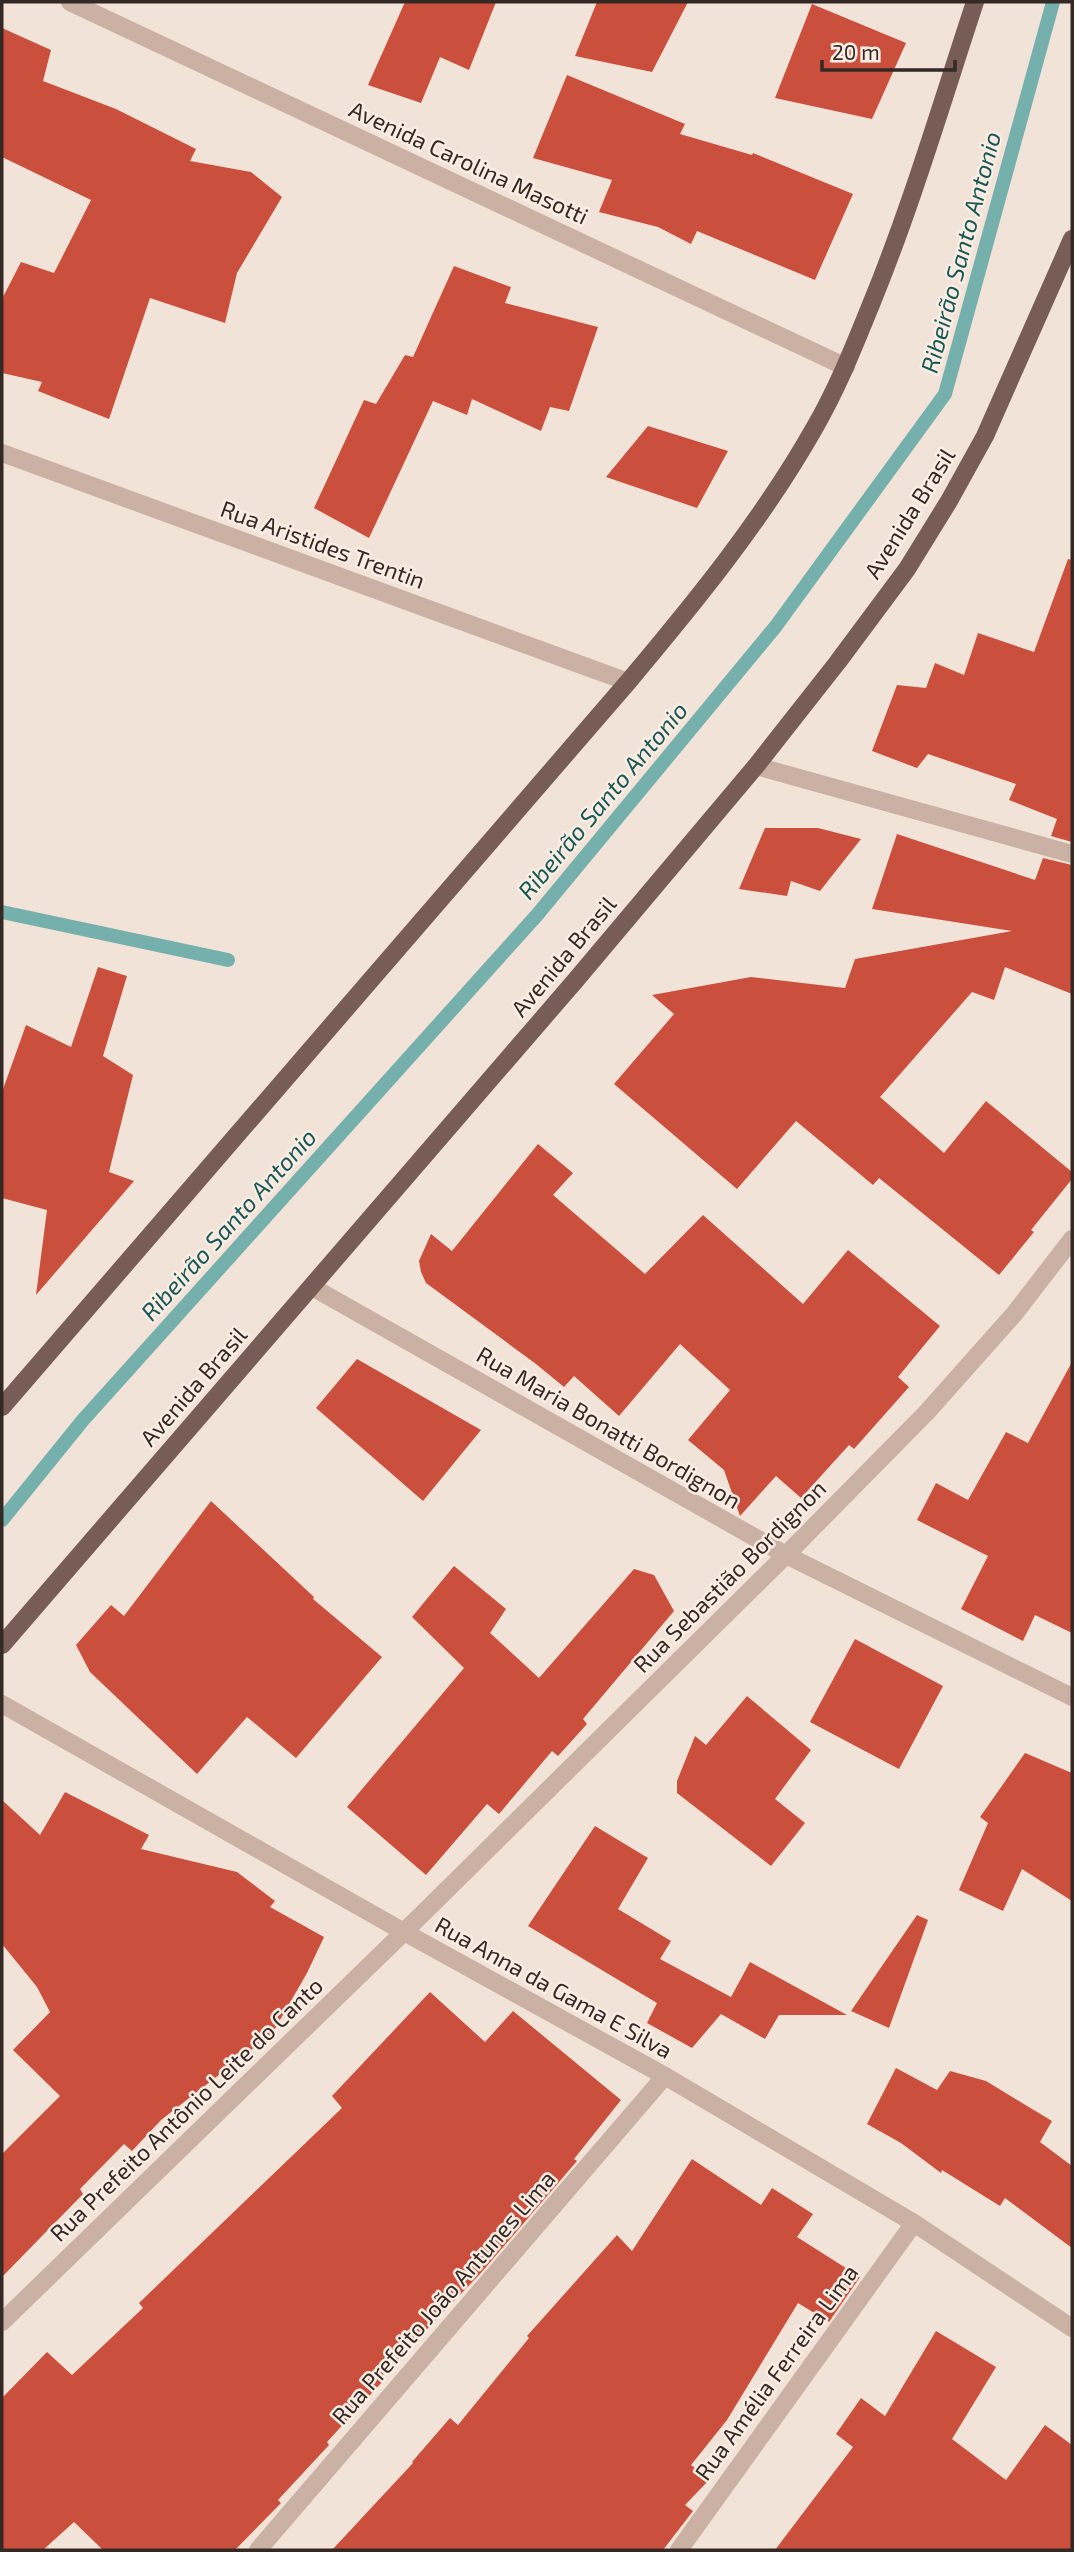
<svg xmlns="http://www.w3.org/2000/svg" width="1074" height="2552" font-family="'Exo 2',sans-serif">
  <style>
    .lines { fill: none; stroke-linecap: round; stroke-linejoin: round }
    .stream { stroke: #76b0ac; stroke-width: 14 }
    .building { fill: #cb4f3d }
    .minor { stroke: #cab1a3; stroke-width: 18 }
    .major { stroke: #785d56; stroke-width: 18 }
    .labels { text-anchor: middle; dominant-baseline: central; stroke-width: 5; stroke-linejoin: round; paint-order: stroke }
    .street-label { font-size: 23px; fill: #352926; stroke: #faede4 }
    .water-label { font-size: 24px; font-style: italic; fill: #1a5855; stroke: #faede4 }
  </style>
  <rect width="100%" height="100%" fill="#f2e3d8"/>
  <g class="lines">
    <!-- stream -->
    <g class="stream">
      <path d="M 2,912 L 228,960"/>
      <path d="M 2,1520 L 83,1420 L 537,915 L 776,626 L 945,394 L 1053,2"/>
    </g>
  </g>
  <!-- building -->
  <g class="building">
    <path d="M 405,2 L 496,2 L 469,70 L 440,57 L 421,103 L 368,85 Z"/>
    <path d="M 597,2 L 688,2 L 652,72 L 575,56 Z"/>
    <path d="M 812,4 L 906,43 L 872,119 L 775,98 Z"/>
    <path d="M 2,28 L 51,50 L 43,81 L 116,109 L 196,149 L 190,161 L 251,172 L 282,197 L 237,273 L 225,323 L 150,298 L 109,419 L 38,391 L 42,382 L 2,373 L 2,299 L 21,262 L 54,273 L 91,200 L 2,157 Z"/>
    <path d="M 567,75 L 685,124 L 680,134 L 752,155 L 753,153 L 853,194 L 815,280 L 697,231 L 691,244 L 658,227 L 599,212 L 612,180 L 533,158 Z"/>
    <path d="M 454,266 L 511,287 L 505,303 L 598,327 L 569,411 L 550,407 L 541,431 L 472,399 L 467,415 L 433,401 L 369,538 L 314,508 L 364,400 L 376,404 L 405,355 L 413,357 Z"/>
    <path d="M 648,426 L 728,451 L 697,508 L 606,477 Z"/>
    <path d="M 1068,559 L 1072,560 L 1072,842 L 1051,836 L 1057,819 L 1009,800 L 1016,784 L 928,754 L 917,768 L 872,751 L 897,685 L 926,688 L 935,663 L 964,675 L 978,633 L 1034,652 Z"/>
    <path d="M 765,828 L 818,828 L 861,839 L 820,891 L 791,881 L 787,896 L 739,889 Z"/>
    <path d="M 897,834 L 1035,880 L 1043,858 L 1072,865 L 1072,994 L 1005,967 L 994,1000 L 972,992 L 880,1097 L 944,1153 L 986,1101 L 1072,1172 L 1072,1179 L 1031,1230 L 1034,1232 L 999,1275 L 879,1178 L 873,1185 L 796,1121 L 737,1189 L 614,1084 L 674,1014 L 652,995 L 751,977 L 845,988 L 855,959 L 1012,931 L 872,909 Z"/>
    <path d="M 98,967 L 127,976 L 103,1056 L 133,1075 L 109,1172 L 134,1181 L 36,1295 L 47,1210 L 2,1198 L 2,1092 L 26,1025 L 71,1047 Z"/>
    <path d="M 538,1144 L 573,1173 L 553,1195 L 645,1274 L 703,1215 L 803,1304 L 848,1250 L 940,1326 L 898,1377 L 909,1387 L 854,1449 L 849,1445 L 801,1498 L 776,1476 L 740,1516 L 724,1470 L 688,1440 L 730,1390 L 680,1344 L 619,1416 L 574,1376 L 564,1387 L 536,1364 L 426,1283 L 421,1272 L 419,1261 L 431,1234 L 452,1251 Z"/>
    <path d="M 357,1359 L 481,1430 L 423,1501 L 316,1408 Z"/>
    <path d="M 1072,1362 L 1072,1633 L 1035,1615 L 1023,1641 L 961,1609 L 988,1556 L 917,1520 L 936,1483 L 968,1500 L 1006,1432 L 1028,1443 Z"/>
    <path d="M 211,1501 L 314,1597 L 313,1599 L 382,1657 L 296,1758 L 247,1717 L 197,1774 L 90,1672 L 76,1645 L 111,1605 L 124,1616 Z"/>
    <path d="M 454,1566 L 506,1609 L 490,1633 L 539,1678 L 634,1569 L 654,1575 L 674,1611 L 583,1719 L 587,1724 L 558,1756 L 552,1751 L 499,1814 L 487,1804 L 426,1875 L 347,1807 L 464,1668 L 412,1617 Z"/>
    <path d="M 855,1639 L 943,1686 L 899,1769 L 810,1722 Z"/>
    <path d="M 747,1696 L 811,1750 L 775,1799 L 805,1823 L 771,1866 L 677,1793 L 677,1781 L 695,1736 L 706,1745 Z"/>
    <path d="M 1025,1753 L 1072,1773 L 1072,1901 L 1022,1869 L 1003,1911 L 959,1890 L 988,1823 L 980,1817 Z"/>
    <path d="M 65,1792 L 149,1835 L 141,1849 L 237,1872 L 275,1901 L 270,1907 L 324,1937 L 307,1973 L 265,2046 L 260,2043 L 161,2120 L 132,2151 L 124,2144 L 80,2189 L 83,2194 L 2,2277 L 2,2154 L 60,2096 L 13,2050 L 50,2012 L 37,1987 L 2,1944 L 2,1800 L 40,1835 Z"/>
    <path d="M 595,1826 L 648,1858 L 618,1909 L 671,1941 L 660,1959 L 731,1997 L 750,1962 L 847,2015 L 779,2015 L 765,2039 L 721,2014 L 692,2048 L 647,2023 L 657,2003 L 528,1926 Z"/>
    <path d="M 917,1915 L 928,1920 L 889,2028 L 851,2011 Z"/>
    <path d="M 430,1992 L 485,2042 L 513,2011 L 621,2100 L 574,2159 L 577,2161 L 480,2274 L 379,2379 L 382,2382 L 327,2442 L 329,2445 L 278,2500 L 281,2503 L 235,2550 L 103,2550 L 74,2522 L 43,2550 L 2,2550 L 2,2398 L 47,2352 L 72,2375 L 143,2308 L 139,2303 L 342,2108 L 332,2096 Z"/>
    <path d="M 896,2068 L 937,2090 L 950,2071 L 986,2081 L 1052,2121 L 1040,2142 L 1072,2166 L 1072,2248 L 1005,2198 L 1000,2206 L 942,2170 L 941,2173 L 901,2143 L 867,2124 Z"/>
    <path d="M 692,2159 L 761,2205 L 772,2188 L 813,2214 L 797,2237 L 860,2277 L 829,2322 L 798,2303 L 727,2420 L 691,2465 L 710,2479 L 685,2505 L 693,2511 L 663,2550 L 332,2550 L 413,2463 L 412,2462 L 450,2418 L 458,2425 L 529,2338 L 527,2336 L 617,2235 L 632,2251 Z"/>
    <path d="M 936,2331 L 996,2367 L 952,2439 L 1006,2480 L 1045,2425 L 1072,2445 L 1072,2550 L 775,2550 L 853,2447 L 836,2434 L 861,2398 L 885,2416 Z"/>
  </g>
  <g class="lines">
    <!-- minor -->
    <g class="minor">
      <path d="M 70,2 L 846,367"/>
      <path d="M 2,453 L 628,682"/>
      <path d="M 756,766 L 1072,854"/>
      <path d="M 312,1287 L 786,1555 L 1072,1697"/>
      <path d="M 2,1704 L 404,1932 L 665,2076 L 914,2223 L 1072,2328"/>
      <path d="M 2,2322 L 404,1932 L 786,1555 L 927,1412 L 1015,1313 L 1072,1239"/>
      <path d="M 258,2550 L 665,2076"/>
      <path d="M 679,2550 L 914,2223"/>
    </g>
    <!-- major -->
    <g class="major">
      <path d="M 2,1407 L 628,682 C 696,601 763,519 815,427 C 838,387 855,344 872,302 C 912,204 942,102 975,2"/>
      <path d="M 2,1645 L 575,981 L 756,766 L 837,663 L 907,569 L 949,501 L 985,436 L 1072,239"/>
    </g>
  </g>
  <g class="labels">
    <!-- street labels -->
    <g class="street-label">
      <text transform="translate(469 162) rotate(25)">Avenida Carolina Masotti</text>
      <text transform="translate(909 513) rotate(-58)">Avenida Brasil</text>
      <text transform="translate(323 544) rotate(20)">Rua Aristides Trentin</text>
      <text transform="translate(563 956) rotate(-50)">Avenida Brasil</text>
      <text transform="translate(193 1386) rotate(-49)">Avenida Brasil</text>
      <text transform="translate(609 1427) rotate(30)">Rua Maria Bonatti Bordignon</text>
      <text transform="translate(729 1576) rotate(-45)">Rua Sebastião Bordignon</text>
      <text transform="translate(554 1987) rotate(29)">Rua Anna da Gama E Silva</text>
      <text transform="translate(186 2109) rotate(-44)">Rua Prefeito Antônio Leite do Canto</text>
      <text transform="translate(443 2297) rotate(-49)">Rua Prefeito João Antunes Lima</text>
      <text transform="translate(776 2372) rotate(-54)">Rua Amélia Ferreira Lima</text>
    </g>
    <!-- water labels -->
    <g class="water-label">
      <text transform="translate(960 252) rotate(-75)">Ribeirão Santo Antonio</text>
      <text transform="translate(602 800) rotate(-50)">Ribeirão Santo Antonio</text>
      <text transform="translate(228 1224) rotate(-48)">Ribeirão Santo Antonio</text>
    </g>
  </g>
  <!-- border -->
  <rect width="1074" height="2552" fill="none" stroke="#352926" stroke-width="7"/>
  <!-- scale -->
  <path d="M822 60v10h133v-10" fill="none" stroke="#352926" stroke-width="3.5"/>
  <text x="832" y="60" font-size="21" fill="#352926" stroke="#faede4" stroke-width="5" paint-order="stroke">20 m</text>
</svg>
